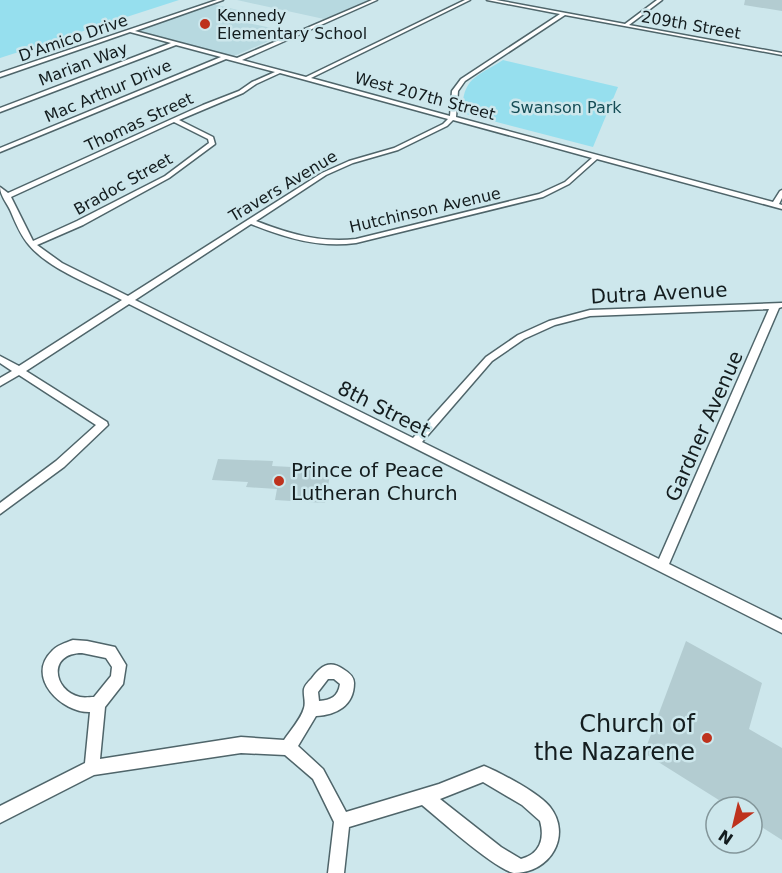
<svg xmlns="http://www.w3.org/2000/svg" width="782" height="873" font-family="'DejaVu Sans',sans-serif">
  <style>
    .built { fill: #b7d9e0 }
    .green { fill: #96dfee }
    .building { fill: #b3ccd1 }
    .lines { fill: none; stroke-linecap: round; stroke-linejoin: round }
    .minor-casing { stroke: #4f656a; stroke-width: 3 }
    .minor { fill: #fff; fill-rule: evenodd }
    .poi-dot { fill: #be321d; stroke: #cde7ec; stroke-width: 2 }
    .labels { text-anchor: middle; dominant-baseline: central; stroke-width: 5; stroke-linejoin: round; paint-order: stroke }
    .far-poi-label { font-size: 16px; fill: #131c1e; stroke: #cde7ec; text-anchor: start }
    .far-street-label { font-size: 16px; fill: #131c1e; stroke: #cde7ec }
    .far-park-label { font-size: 16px; fill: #154d56; stroke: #cde7ec }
    .street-label { font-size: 20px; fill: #131c1e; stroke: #cde7ec }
    .poi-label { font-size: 20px; fill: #131c1e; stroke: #cde7ec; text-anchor: start }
    .near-poi-label { font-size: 24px; fill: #131c1e; stroke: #cde7ec; text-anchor: end }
  </style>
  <rect width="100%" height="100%" fill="#cde7ec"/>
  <!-- built -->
  <g class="built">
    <path d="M 237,0 L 369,0 L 324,19 Z"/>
    <path d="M 213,4 L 242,11 L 225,18 L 290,32 L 234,56 L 136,31 Z"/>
  </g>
  <!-- green -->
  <g class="green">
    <path d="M 0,0 L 179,0 L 0,58 Z"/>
    <path d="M 503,60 L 618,87 L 593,147 L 462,113 C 463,77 475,78 503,60 Z"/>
  </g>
  <!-- building -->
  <g class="building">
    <path d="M 745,0 L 782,0 L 782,11 L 744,5 Z"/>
    <path d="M 218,459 L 273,461 L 272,466 L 331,469 L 325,503 L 275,500 L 277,489 L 246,487 L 248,482 L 212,480 Z"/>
    <path d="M 686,641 L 762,683 L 749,729 L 782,748 L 782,840 L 752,821 L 752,807 L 730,807 L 644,753 Z"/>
  </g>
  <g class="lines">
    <!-- minor casing -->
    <g class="minor-casing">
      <g id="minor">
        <path d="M 217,0 L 223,0 L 135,31 L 237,58 L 372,0 L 377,0 L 242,60 L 306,77 L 465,0 L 470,0 L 311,78 L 450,116 L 452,91 L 461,79 L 560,14 L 487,0 L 496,0 L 625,24 L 657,0 L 662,0 L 629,25 L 782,53 L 782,55 L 565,15 L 465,81 L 458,91 L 456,117 L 773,202 L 780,191 L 782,190 L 782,198 L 779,204 L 782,205 L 782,209 L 597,159 L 569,184 L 543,197 L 356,243 C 319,248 286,238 251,224 L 135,300 L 413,438 L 486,357 L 518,335 L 549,321 L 590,310 L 782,303 L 782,307 L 779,308 L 669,564 L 782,620 L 782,633 L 129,304 L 26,371 L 107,422 L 108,425 L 64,467 L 0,514 L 0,503 L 56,461 L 96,425 L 19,375 L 0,386 L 0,378 L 12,371 L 0,363 L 0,356 L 19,366 L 122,300 C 93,285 50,270 29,245 C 21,236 16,224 11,212 C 8,204 0,196 0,187 L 8,193 L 203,105 L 239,91 L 252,82 L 275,72 L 226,59 L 0,152 L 0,148 L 221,57 L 176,45 L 0,112 L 0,108 L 171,43 L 130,32 L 0,77 L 0,73 ZM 280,73 L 448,119 L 443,124 L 394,148 L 349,161 L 322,173 L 128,296 L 62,263 L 37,245 L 83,225 L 169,178 L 215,144 L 213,137 L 179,120 L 243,93 L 256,84 ZM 453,120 L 592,158 L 565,182 L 539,194 L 356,239 C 320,243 289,234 256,221 L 326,175 L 353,163 L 398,150 L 447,126 ZM 174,122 L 208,139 L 209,143 L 165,176 L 77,221 L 33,241 L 11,197 ZM 769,309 L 659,559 L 422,442 L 492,361 L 524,339 L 555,325 L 590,316 Z"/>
        <path d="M 73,640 L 87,641 L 115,647 L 126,665 L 123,684 L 105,707 L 100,759 L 241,737 L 284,740 C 290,731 301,719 304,708 C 306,702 303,695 304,689 C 305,685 309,681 312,678 C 320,667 329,659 343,669 C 348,672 354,676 354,683 C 354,706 336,715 316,716 L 298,746 L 323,769 L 346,812 L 439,784 L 484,766 C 501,773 539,793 550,807 C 572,835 551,873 514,873 C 496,870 439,819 422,805 L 349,827 L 344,873 L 328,873 L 334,822 L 313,779 L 285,755 L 241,753 L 94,775 L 0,823 L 0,806 L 85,763 L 90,712 C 62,713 25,677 52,651 C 57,645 65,643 73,640 ZM 82,653 L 106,658 L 112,667 L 111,676 L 94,697 C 90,697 85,698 80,697 C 53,691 47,653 82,653 ZM 328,679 L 334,679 L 340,684 C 338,697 331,700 319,701 L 318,692 ZM 483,782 L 522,805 L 540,821 C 545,839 540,854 521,859 L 501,847 L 440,799 Z"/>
      </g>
    </g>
    <!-- minor -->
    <use href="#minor" class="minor"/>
  </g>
  <!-- markers -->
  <g class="poi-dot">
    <circle cx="205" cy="24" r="6"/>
    <circle cx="279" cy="481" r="6"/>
    <circle cx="707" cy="738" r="6"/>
  </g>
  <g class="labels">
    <!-- far-poi labels -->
    <g class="far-poi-label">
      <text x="217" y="15">Kennedy<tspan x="217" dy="18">Elementary School</tspan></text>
    </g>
    <!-- far-street labels -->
    <g class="far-street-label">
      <text transform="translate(691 25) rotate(10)">209th Street</text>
      <text transform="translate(73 38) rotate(-19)">D'Amico Drive</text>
      <text transform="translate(83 64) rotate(-21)">Marian Way</text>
      <text transform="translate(108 91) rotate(-23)">Mac Arthur Drive</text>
      <text transform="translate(425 96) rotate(15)">West 207th Street</text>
      <text transform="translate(139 122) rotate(-25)">Thomas Street</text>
      <text transform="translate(123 184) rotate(-29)">Bradoc Street</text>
      <text transform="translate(283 186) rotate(-31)">Travers Avenue</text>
      <text transform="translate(425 210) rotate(-13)">Hutchinson Avenue</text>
    </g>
    <!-- far-park labels -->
    <g class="far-park-label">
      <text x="566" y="107">Swanson Park</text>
    </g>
    <!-- street labels -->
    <g class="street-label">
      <text transform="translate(659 293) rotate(-3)">Dutra Avenue</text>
      <text transform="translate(384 409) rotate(27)">8th Street</text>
      <text transform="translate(704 426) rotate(-66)">Gardner Avenue</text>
    </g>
    <!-- poi labels -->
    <g class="poi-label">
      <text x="291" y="470">Prince of Peace<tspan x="291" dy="23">Lutheran Church</tspan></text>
    </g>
    <!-- near-poi labels -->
    <g class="near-poi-label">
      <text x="695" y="724">Church of<tspan x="695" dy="28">the Nazarene</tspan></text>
    </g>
  </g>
  <!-- north arrow -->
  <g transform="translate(734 825) rotate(214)"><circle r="28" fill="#cde7ec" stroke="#83969a" stroke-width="1.5"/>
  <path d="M0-4.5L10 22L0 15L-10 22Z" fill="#be321d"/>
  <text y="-9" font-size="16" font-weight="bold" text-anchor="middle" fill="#131c1e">N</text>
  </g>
</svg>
